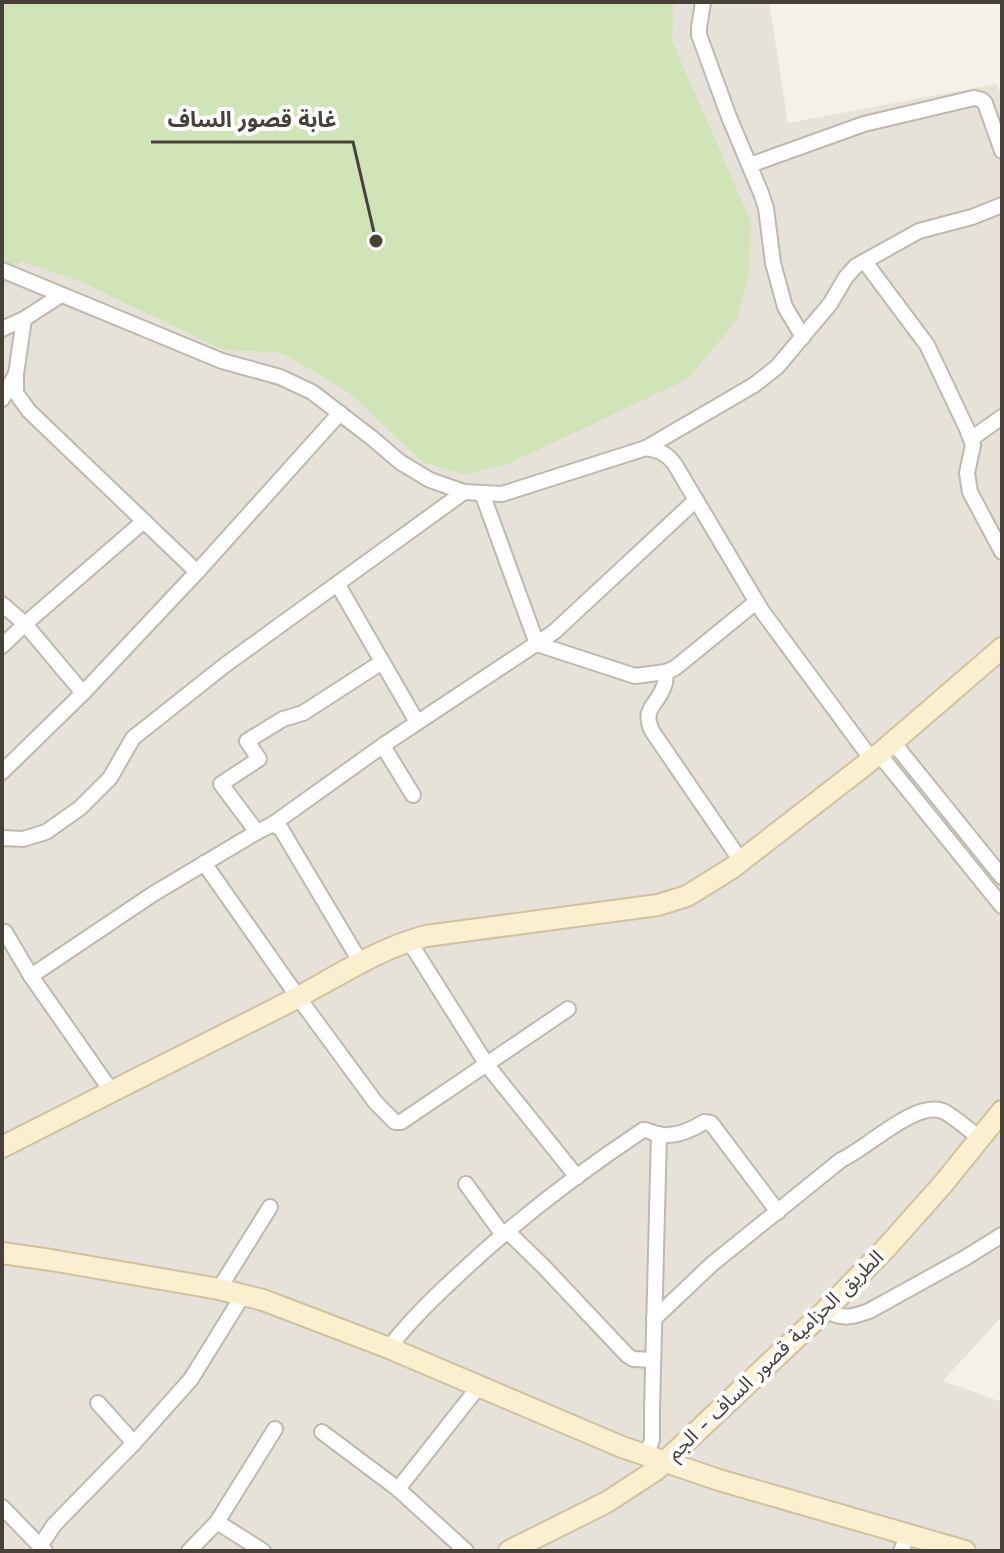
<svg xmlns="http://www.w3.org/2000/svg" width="1004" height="1553" font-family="'Work Sans','Noto Sans Arabic',sans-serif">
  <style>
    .residential { fill: #e7e2d9 }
    .green { fill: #d1e4b7 }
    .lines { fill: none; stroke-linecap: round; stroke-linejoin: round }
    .street-casing { stroke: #bfb8ae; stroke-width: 18 }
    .secondary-casing { stroke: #cfc29e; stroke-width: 24 }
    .street { stroke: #fff; stroke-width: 14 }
    .secondary { stroke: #faefce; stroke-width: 20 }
    .labels { text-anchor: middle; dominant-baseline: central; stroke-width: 8; stroke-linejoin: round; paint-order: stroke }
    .street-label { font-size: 20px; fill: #474139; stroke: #fff }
    .leader { fill: none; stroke: #474139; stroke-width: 3 }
    .callout-dot { fill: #474139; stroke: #fff; stroke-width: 3 }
    .callout-label { font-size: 22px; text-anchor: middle; font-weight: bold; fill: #474139; stroke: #fff; stroke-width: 8; stroke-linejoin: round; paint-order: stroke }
  </style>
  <rect width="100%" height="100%" fill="#f4f1ea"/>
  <!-- residential -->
  <path class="residential" d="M 674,2 L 769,2 L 788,123 L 996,84 L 1002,95 L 1002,1316 L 943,1381 L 1002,1402 L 1002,1551 L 2,1551 L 2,290 L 20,261 L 77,280 L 223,350 L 282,353 L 349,393 L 422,462 L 464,475 L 508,464 L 751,221 L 672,40 Z"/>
  <!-- green -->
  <path class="green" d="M 2,2 L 674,2 L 672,40 L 751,221 L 749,274 L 737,320 L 688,379 L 508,464 L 464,475 L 422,462 L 349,393 L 282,353 L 223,350 L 77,280 L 20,261 L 2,290 Z"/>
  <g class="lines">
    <!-- street casing -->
    <g class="street-casing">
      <g id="street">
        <path d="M 703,2 L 699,28 L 699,35 L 729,117 L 761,193 L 766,208 L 773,263 L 785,307 L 803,337"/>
        <path d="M 750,165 L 864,124 L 974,98 L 982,100 L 985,103 L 1002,151"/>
        <path d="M 865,262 L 927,345 L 967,429 L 973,445 L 967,473 L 970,492 L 1002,552"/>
        <path d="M 2,270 L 222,361 L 280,377 L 312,392 L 372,438 L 400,462 L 430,480 L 464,492 L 502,494 L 646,448 C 658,450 666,453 674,463 L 762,611 L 872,760"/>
        <path d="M 24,319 L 16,374 L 16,393 L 29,411 L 197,572"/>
        <path d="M 2,329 L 24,319 L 61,295"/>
        <path d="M 2,399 L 16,374"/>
        <path d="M 971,439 L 1002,417"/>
        <path d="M 646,448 L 754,385 L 777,367 L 830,304 L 846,277 L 856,266 L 919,231 L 972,217 L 1002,205"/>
        <path d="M 482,493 L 537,644 L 635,676 L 666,672 L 675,668 L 756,602"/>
        <path d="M 338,585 L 417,722"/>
        <path d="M 2,604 L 25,624 L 83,693"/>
        <path d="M 2,646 L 25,624 L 144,521"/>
        <path d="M 666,672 C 665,677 666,682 664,686 C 658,705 641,708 652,731 L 741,861"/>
        <path d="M 893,742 L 1002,877"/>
        <path d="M 879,754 L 1002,906"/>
        <path d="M 2,772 L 83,693 L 197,572 L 340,413"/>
        <path d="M 413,795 L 386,751 L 385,744 L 554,632 L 696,500"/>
        <path d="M 273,824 L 385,744"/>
        <path d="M 257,832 L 221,784 L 259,759 L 247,741 L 283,719 L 303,713 L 382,662"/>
        <path d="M 2,838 L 23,839 L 46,832 L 80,808 L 110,778 L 133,738 L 225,665 L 464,492"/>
        <path d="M 204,863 L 298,997 L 376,1103 L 395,1122 L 401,1122 L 568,1009"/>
        <path d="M 5,932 L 31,976 L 112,1092"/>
        <path d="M 409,941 L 487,1065 L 577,1177"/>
        <path d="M 31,976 L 153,894 L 257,832 L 273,824 L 281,829 L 361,963"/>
        <path d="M 466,1184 L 503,1235"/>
        <path d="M 507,1231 L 544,1267 L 627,1355 L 633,1359 L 653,1360"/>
        <path d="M 219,1289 L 270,1207"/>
        <path d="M 826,1310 C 841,1320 853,1317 869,1311 L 965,1258 L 1002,1235"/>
        <path d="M 654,1319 L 712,1264 L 841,1160 C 868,1148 917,1098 945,1112 C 957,1119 969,1130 980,1138"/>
        <path d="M 389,1348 C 409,1321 432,1299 456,1277 C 514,1222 577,1174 643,1130 C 648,1130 652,1132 656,1134 C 673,1138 690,1131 704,1122 L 711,1123 L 778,1212"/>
        <path d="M 98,1403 L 134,1443"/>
        <path d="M 322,1432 L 398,1489"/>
        <path d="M 646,1455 L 652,1440 L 652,1409 L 659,1134"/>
        <path d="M 2,1507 L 40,1546"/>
        <path d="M 217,1522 L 263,1551"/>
        <path d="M 45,1551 L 40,1546 L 54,1525 L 134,1443 L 191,1379 L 243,1295"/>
        <path d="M 189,1551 L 217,1522 L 275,1429"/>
        <path d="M 466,1551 L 398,1489 L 480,1385"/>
        <path d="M 901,1551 L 907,1536"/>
      </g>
    </g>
    <!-- secondary casing -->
    <g class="secondary-casing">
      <g id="secondary">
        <path d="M 2,1147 C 97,1099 192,1051 287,1003 C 332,980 376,949 426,936 L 658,905 L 687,896 L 732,868 L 879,754 L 1002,648"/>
        <path d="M 2,1253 L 51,1260 L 219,1289 L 263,1300 L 389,1348 L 622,1447 L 719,1480 L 965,1551"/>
        <path d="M 509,1551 L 607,1502 L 656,1470 L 826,1310 L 887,1247 L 943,1184 L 1002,1111"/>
      </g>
    </g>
    <!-- street -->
    <use href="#street" class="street"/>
    <!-- secondary -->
    <use href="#secondary" class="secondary"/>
  </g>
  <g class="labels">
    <!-- street labels -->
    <g class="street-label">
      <text transform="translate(775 1355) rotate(-44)">الطريق الحزامية قصور الساف - الجم</text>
    </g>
  </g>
  <!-- callouts -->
  <path class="leader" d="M376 241L353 142H151"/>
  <circle class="callout-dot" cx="376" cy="241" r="8"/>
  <g class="callout-label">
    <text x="252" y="127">غابة قصور الساف</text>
  </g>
  <!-- border -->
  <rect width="1004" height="1553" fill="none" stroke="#474139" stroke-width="8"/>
</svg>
